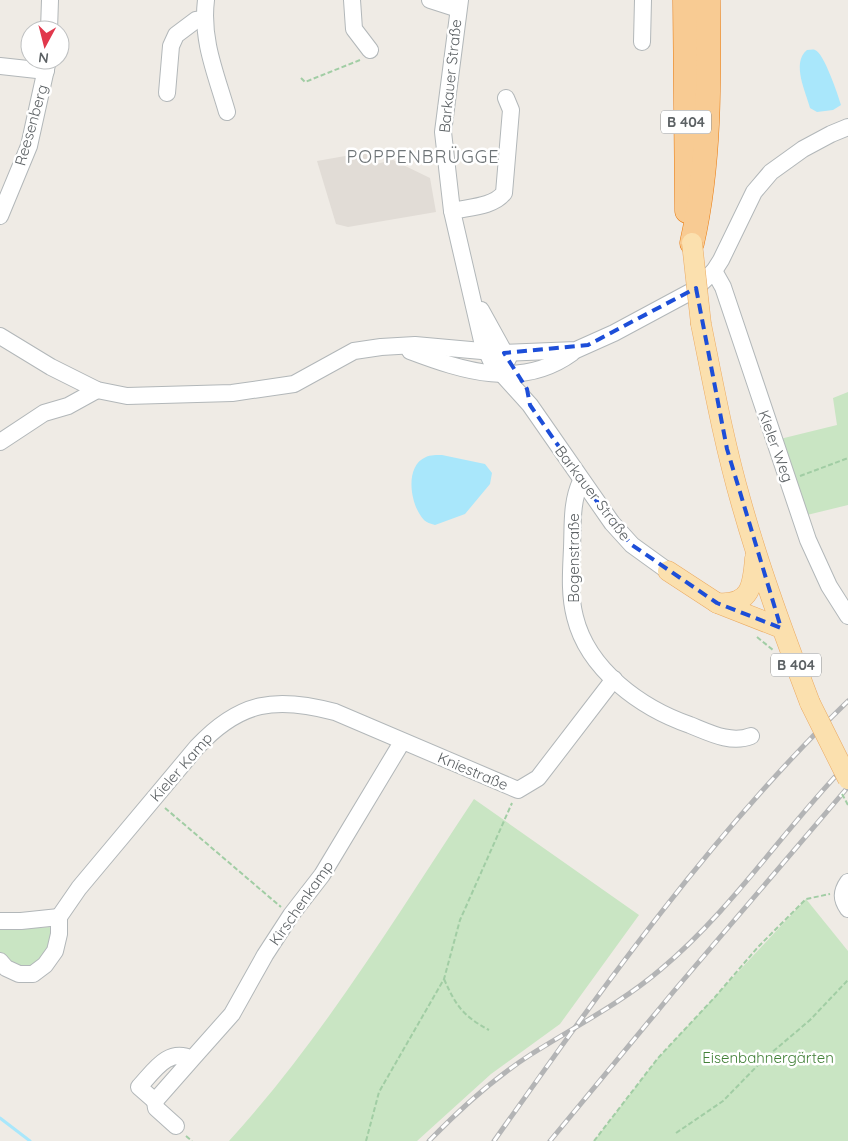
<svg xmlns="http://www.w3.org/2000/svg" width="848" height="1141" font-family="Quicksand,sans-serif">
  <style>
    .education { fill: #e1dcd6 }
    .green { fill: #c9e5c3 }
    .water { fill: #a9e7fb }
    .lines { fill: none; stroke-linecap: round; stroke-linejoin: round }
    .stream { stroke: #a9e7fb; stroke-width: 3 }
    .minor-casing { stroke: #b2b7b9; stroke-width: 18 }
    .major-casing { stroke: #ebaa62; stroke-width: 21 }
    .highway-casing { stroke: #e9790b; stroke-width: 25 }
    .path { stroke: #a1cda4; stroke-width: 2; stroke-dasharray: 5 2.5; stroke-linecap: butt }
    .minor { stroke: #fff; stroke-width: 16 }
    .major { stroke: #fbe0ae; stroke-width: 20 }
    .highway { stroke: #f8cb93; stroke-width: 24 }
    .rail-casing { stroke: #b3b4b5; stroke-width: 5 }
    .rail { stroke: #fff; stroke-width: 3; stroke-dasharray: 9; stroke-linecap: butt }
    .major-bridge-casing { stroke: #ebaa62; stroke-width: 21; stroke-linecap: butt }
    .path-bridge { stroke: #a1cda4; stroke-width: 2; stroke-dasharray: 5 2.5; stroke-linecap: butt }
    .major-bridge { stroke: #fbe0ae; stroke-width: 20 }
    .marked { fill: none; stroke: #1d4ed8; stroke-width: 4; stroke-dasharray: 10 6; stroke-linejoin: round }
    .labels { text-anchor: middle; dominant-baseline: central; stroke-width: 5; stroke-linejoin: round; paint-order: stroke }
    .shield { fill: #fff; stroke: #8e9193; stroke-width: 1 }
    .shield-label { font-size: 14px; font-weight: bold; fill: #5d6265 }
    .street-label { font-size: 15px; fill: #5d6265; stroke: #fff }
    .park-label { font-size: 15px; fill: #428138; stroke: #fff }
    .quarter-label { font-size: 18px; letter-spacing: 1px; fill: #6e7477; stroke: #fff }
  </style>
  <rect width="100%" height="100%" fill="#efebe5"/>
  <!-- education -->
  <path class="education" d="M 373,151 L 376,164 L 393,160 L 430,178 L 436,212 L 348,227 L 336,224 L 317,161 Z"/>
  <!-- green -->
  <g class="green">
    <path d="M 848,392 L 848,505 L 807,515 L 780,439 L 837,425 L 833,398 Z"/>
    <path d="M 474,799 L 639,915 L 560,1024 L 491,1074 L 417,1141 L 229,1141 C 323,1038 397,915 474,799 Z"/>
    <path d="M 806,899 L 848,951 L 848,1141 L 594,1141 L 658,1058 Z"/>
    <path d="M 51,927 L 52,947 L 30,969 L 8,965 L 0,953 L 0,930 Z"/>
  </g>
  <!-- water -->
  <g class="water">
    <path d="M 807,50 C 810,50 813,49 815,50 C 824,53 838,95 841,105 L 833,110 L 817,112 L 810,108 C 806,92 791,63 807,50 Z"/>
    <path d="M 442,455 L 485,464 L 492,473 L 490,484 L 465,514 L 435,525 C 431,524 426,522 424,520 C 410,505 404,466 426,457 C 430,455 437,455 442,455 Z"/>
  </g>
  <g class="lines">
    <!-- stream -->
    <path class="stream" d="M 0,1118 L 30,1141"/>
    <!-- minor casing -->
    <g class="minor-casing">
      <g id="minor">
        <path d="M 206,0 C 201,40 216,74 227,112"/>
        <path d="M 352,0 L 354,29 L 370,50"/>
        <path d="M 430,0 L 458,9"/>
        <path d="M 460,0 L 443,132 L 452,211 L 482,341 L 492,363 L 530,405 L 612,523 L 632,545 L 668,571"/>
        <path d="M 49,30 L 50,0"/>
        <path d="M 642,42 L 643,0"/>
        <path d="M 0,66 L 46,71"/>
        <path d="M 167,93 L 171,46 L 176,35 L 196,20 L 203,19"/>
        <path d="M 452,211 C 469,207 493,207 504,193 L 511,110 L 506,98"/>
        <path d="M 0,216 L 29,146 L 48,60"/>
        <path d="M 714,271 L 723,287 L 808,540 L 829,586 L 848,616"/>
        <path d="M 481,310 L 508,359"/>
        <path d="M 0,336 L 51,367 L 97,390 L 127,396 L 232,393 L 294,384 L 354,351 L 381,347 L 415,345 L 504,353 L 576,350 L 614,333 L 694,290 L 714,271 L 721,260 L 754,192 L 771,172 L 803,149 L 831,134 L 848,127"/>
        <path d="M 410,351 C 463,371 521,390 572,353"/>
        <path d="M 0,442 L 44,413 L 68,406 L 97,390"/>
        <path d="M 581,481 C 571,502 573,525 572,548 C 571,571 569,594 575,617 C 588,670 641,708 690,725 C 710,733 731,744 751,736"/>
        <path d="M 848,882 C 841,892 841,899 848,909"/>
        <path d="M 0,921 L 21,921 L 59,917"/>
        <path d="M 0,961 L 6,968 L 19,974 L 33,974 L 45,965 L 55,951 L 59,934 L 59,917 L 79,888 L 197,747 C 240,701 276,696 335,712 L 518,790 L 538,778 L 614,679"/>
        <path d="M 192,1059 L 155,1101 L 139,1087 C 154,1071 168,1047 192,1059 L 232,1014 L 265,955 L 291,915 L 322,875 L 402,742"/>
        <path d="M 155,1101 L 156,1108 L 176,1126"/>
      </g>
    </g>
    <!-- major casing -->
    <g class="major-casing">
      <g id="major">
        <path d="M 701,324 C 713,383 724,443 741,502 C 760,570 785,637 810,703"/>
        <path d="M 668,571 L 717,603 L 781,628"/>
        <path d="M 717,603 C 751,606 753,585 755,558"/>
      </g>
    </g>
    <!-- highway casing -->
    <g class="highway-casing">
      <g id="highway">
        <path d="M 685,0 L 687,211"/>
        <path d="M 692,243 C 710,163 709,81 708,0"/>
      </g>
    </g>
    <!-- path -->
    <g class="path">
      <path d="M 301,78 L 305,82 L 360,60"/>
      <path d="M 800,476 L 848,458"/>
      <path d="M 757,637 L 773,650"/>
      <path d="M 165,808 L 281,907"/>
      <path d="M 444,979 C 456,1006 463,1016 489,1030"/>
      <path d="M 676,1133 L 723,1101 L 763,1060 L 810,1020 L 848,980"/>
      <path d="M 186,1136 L 192,1141"/>
      <path d="M 366,1141 L 379,1092 L 444,979 L 460,920 L 512,803"/>
      <path d="M 594,1141 L 658,1058 L 715,997 L 758,947 L 806,899 L 830,894"/>
    </g>
    <!-- minor -->
    <use href="#minor" class="minor"/>
    <!-- major -->
    <use href="#major" class="major"/>
    <!-- highway -->
    <use href="#highway" class="highway"/>
    <!-- rail casing -->
    <g class="rail-casing">
      <g id="rail">
        <path d="M 429,1141 C 460,1109 493,1079 530,1055 C 574,1027 620,1004 660,970 C 732,910 783,830 848,763"/>
        <path d="M 494,1141 C 603,987 712,833 848,701"/>
        <path d="M 550,1141 L 674,991 L 848,787"/>
      </g>
    </g>
    <!-- rail -->
    <use href="#rail" class="rail"/>
    <!-- major-bridge casing -->
    <g class="major-bridge-casing">
      <g id="major-bridge">
        <path d="M 692,243 L 701,324"/>
        <path d="M 810,703 L 848,779"/>
      </g>
    </g>
    <!-- path-bridge -->
    <path class="path-bridge" d="M 842,794 L 848,805"/>
    <!-- major-bridge -->
    <use href="#major-bridge" class="major-bridge"/>
  </g>
  <!-- marked area -->
  <path class="marked" d="M 696,288 L 727,449 L 781,628 L 717,603 L 632,545 L 612,523 L 530,405 L 527,389 L 504,353 L 588,345 Z"/>
  <g class="labels">
    <!-- shield labels -->
    <g class="shield">
      <rect x="661" y="110.5" width="50" height="23" rx="4"/>
      <rect x="771" y="653.5" width="50" height="23" rx="4"/>
    </g>
    <g class="shield-label">
      <text x="686" y="122">B 404</text>
      <text x="796" y="665">B 404</text>
    </g>
    <!-- street labels -->
    <g class="street-label">
      <text transform="translate(450 76) rotate(-84)">Barkauer Straße</text>
      <text transform="translate(31 125) rotate(-74)">Reesenberg</text>
      <text transform="translate(776 446) rotate(70)">Kieler Weg</text>
      <text transform="translate(593 493) rotate(53)">Barkauer Straße</text>
      <text transform="translate(573 558) rotate(-90)">Bogenstraße</text>
      <text transform="translate(181 767) rotate(-49)">Kieler Kamp</text>
      <text transform="translate(473 771) rotate(23)">Kniestraße</text>
      <text transform="translate(301 903) rotate(-55)">Kirschenkamp</text>
    </g>
    <!-- park labels -->
    <g class="park-label">
      <text x="768" y="1057">Eisenbahnergärten</text>
    </g>
    <!-- quarter labels -->
    <g class="quarter-label">
      <text x="423" y="156">POPPENBRÜGGE</text>
    </g>
  </g>
  <!-- north arrow -->
  <g transform="translate(45 45) rotate(187)"><circle r="24" fill="#ffffff" stroke="#bec0c1"/>
  <path d="M0-4L9 19L0 12L-9 19Z" fill="#e1384c"/>
  <text y="-8" font-size="14" font-weight="bold" text-anchor="middle" fill="#5d6265">N</text>
  </g>
</svg>
